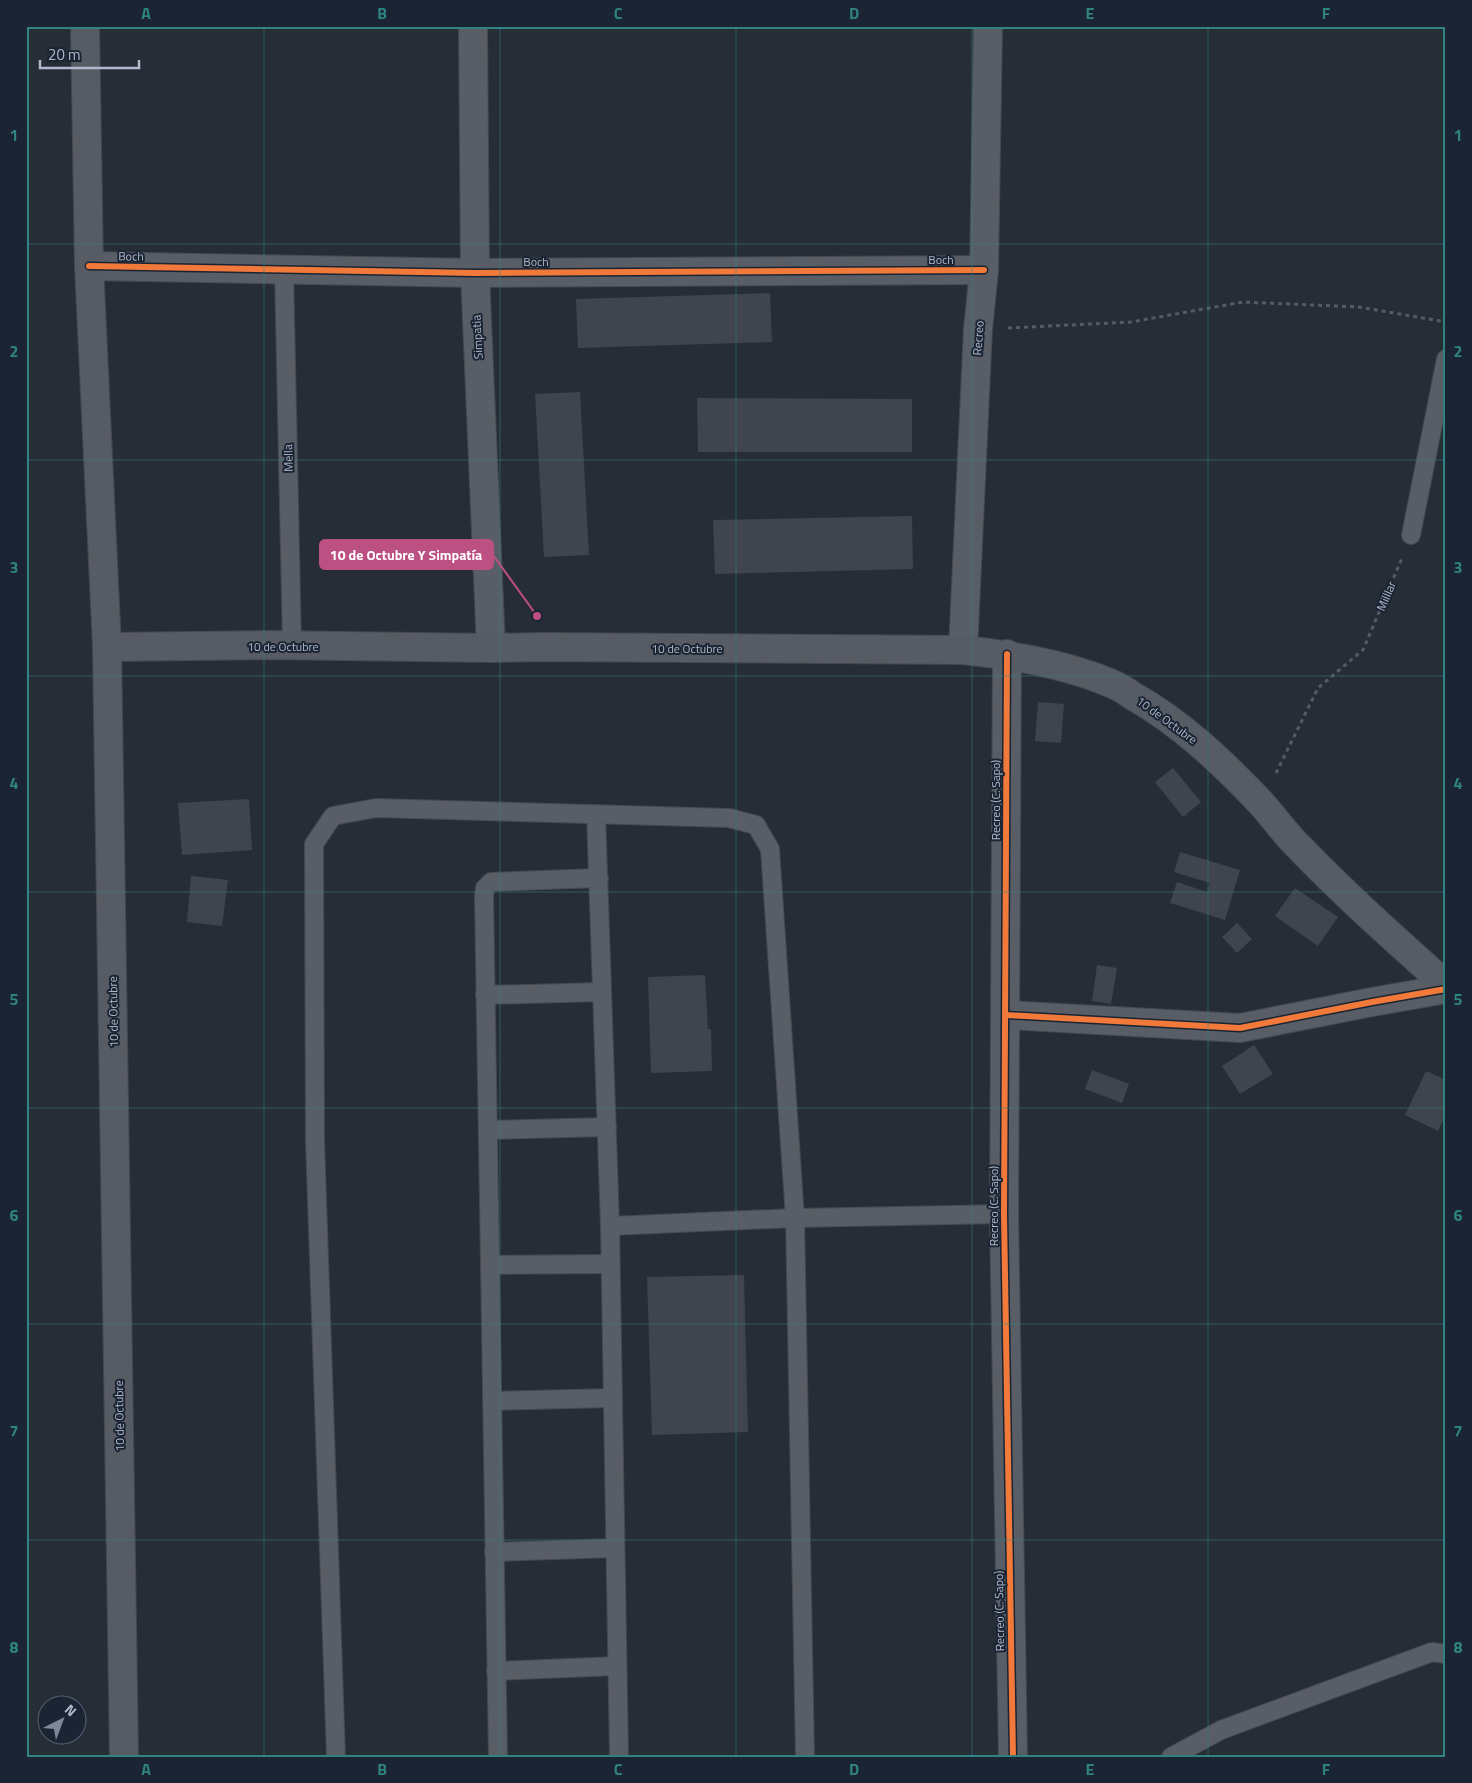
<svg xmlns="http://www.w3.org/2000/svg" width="1472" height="1783" font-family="'Titillium Web',sans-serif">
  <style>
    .building { fill: #3f444d }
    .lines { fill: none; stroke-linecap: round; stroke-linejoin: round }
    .lane-casing { stroke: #444850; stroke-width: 20 }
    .street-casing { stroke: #444850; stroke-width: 30 }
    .secondary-casing { stroke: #444850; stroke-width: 30 }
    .path { stroke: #555b62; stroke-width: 3; stroke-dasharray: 4 4; stroke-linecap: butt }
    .lane { stroke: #585d66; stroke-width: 18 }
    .street { stroke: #585d66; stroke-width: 28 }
    .secondary { stroke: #565b64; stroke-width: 28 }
    .cycleway-casing { stroke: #1a2433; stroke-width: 9 }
    .cycleway { stroke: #f17a3a; stroke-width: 6 }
    .grid { fill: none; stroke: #2f8380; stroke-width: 1; stroke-opacity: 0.55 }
    .labels { text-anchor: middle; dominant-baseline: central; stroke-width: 4; stroke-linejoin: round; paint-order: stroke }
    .street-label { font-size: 12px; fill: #b0b9ca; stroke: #1a2433 }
    .leader { fill: none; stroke: #bc5082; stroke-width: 2 }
    .callout-dot { fill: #bc5082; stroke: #1a2433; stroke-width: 2 }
    .callout { fill: #bc5082; stroke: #bc5082; stroke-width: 2 }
    .callout-label { font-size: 14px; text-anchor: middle; font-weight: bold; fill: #fff }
    .neatline { fill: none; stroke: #2f8380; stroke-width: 2 }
    .grid-label { font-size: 16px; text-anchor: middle; font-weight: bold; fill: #2f8380 }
  </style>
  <rect width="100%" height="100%" fill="#272d37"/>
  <!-- building -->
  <g class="building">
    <path d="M 770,293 L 772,342 L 578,348 L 576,299 Z"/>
    <path d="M 580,392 L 589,555 L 544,557 L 535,394 Z"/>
    <path d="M 697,398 L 912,399 L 912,452 L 698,452 Z"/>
    <path d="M 912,516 L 913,569 L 715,574 L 713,520 Z"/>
    <path d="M 1038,702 L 1064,704 L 1061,743 L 1035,741 Z"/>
    <path d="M 1173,768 L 1201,802 L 1183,817 L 1155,782 Z"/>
    <path d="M 249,799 L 252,850 L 182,855 L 178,803 Z"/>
    <path d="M 1180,852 L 1240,870 L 1225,920 L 1170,903 L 1177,882 L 1207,892 L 1210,883 L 1174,872 Z"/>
    <path d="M 191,876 L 228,880 L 222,926 L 187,922 Z"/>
    <path d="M 1295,888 L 1338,917 L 1318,946 L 1275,916 Z"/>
    <path d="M 1237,923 L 1252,939 L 1237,953 L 1222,937 Z"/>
    <path d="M 1097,965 L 1117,968 L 1111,1004 L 1092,1001 Z"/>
    <path d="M 705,975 L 708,1029 L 711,1029 L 712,1071 L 651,1073 L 648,977 Z"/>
    <path d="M 1254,1045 L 1273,1074 L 1240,1094 L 1222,1066 Z"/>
    <path d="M 1092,1070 L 1129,1084 L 1122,1103 L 1085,1089 Z"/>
    <path d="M 1426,1071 L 1446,1080 L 1446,1114 L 1438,1131 L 1405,1115 Z"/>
    <path d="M 744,1275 L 748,1432 L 652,1435 L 647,1277 Z"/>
  </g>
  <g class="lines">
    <!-- lane casing -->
    <g class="lane-casing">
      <g id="lane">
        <path d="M 284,270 L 292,646"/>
        <path d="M 1411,535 L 1446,359"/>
        <path d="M 596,814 L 610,1226 L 619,1757"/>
        <path d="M 485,995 L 602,992"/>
        <path d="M 488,1130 L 607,1127"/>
        <path d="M 610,1226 L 795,1218 L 1004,1214"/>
        <path d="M 490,1265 L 610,1264"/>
        <path d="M 492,1401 L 613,1398"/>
        <path d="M 494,1552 L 615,1548"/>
        <path d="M 496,1671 L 617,1666"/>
        <path d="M 336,1757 L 315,1141 L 314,844 L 333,816 L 376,808 L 729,818 L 756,825 L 770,849 L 795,1218 L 805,1757"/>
        <path d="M 498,1757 L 484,896 L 485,888 L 491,882 L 599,878"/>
        <path d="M 1171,1757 L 1221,1730 L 1432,1652 L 1446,1654"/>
      </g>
    </g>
    <!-- street casing -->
    <g class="street-casing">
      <g id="street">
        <path d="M 473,26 L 475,273 L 491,648"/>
        <path d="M 89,266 L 475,273 L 984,270"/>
        <path d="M 963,650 L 978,329 L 984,270 L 988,26"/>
        <path d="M 1007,654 L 1004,1214 L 1013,1757"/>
        <path d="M 1006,1015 L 1240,1028 L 1372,1002 L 1446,989"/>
      </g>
    </g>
    <!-- secondary casing -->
    <g class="secondary-casing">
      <g id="secondary">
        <path d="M 85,26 L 89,266 L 107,647 L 124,1757"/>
        <path d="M 107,647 L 269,645 L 491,648 L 540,647 L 963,650 C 1012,655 1065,664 1110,683 C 1118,686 1126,691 1133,696 C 1181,723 1222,762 1260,802 C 1274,817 1285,834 1300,848 C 1346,896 1396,940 1446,985"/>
      </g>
    </g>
    <!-- path -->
    <g class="path">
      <path d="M 1008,328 L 1131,322 L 1243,302 L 1359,307 L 1446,322"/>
      <path d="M 1276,773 L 1318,688 L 1363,650 L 1402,558"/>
    </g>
    <!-- lane -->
    <use href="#lane" class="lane"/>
    <!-- street -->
    <use href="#street" class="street"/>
    <!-- secondary -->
    <use href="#secondary" class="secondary"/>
    <!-- cycleway casing -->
    <g class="cycleway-casing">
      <g id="cycleway">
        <path d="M 89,266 L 475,273 L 984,270"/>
        <path d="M 1007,654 L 1004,1214 L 1013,1757"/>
        <path d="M 1006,1015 L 1240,1028 L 1372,1002 L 1446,989"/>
      </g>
    </g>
    <!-- cycleway -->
    <use href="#cycleway" class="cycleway"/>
  </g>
  <!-- grid -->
  <path class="grid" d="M 264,26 L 264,1757M 500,26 L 500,1757M 736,26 L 736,1757M 972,26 L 972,1757M 1208,26 L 1208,1757M 26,244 L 1446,244M 26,460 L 1446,460M 26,676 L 1446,676M 26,892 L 1446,892M 26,1108 L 1446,1108M 26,1324 L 1446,1324M 26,1540 L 1446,1540"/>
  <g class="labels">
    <!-- street labels -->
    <g class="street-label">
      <text transform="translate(131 256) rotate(1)">Boch</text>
      <text x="941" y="259">Boch</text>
      <text x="536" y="261">Boch</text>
      <text transform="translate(477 337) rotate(-93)">Simpatia</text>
      <text transform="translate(978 338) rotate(-86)">Recreo</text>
      <text transform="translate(288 458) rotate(-91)">Mella</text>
      <text transform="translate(1386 596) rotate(-67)">Milllar</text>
      <text x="283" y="646">10 de Octubre</text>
      <text x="687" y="648">10 de Octubre</text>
      <text transform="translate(1167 720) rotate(36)">10 de Octubre</text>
      <text transform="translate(995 800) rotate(-90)">Recreo (C. Sapo)</text>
      <text transform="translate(113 1012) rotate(-91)">10 de Octubre</text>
      <text transform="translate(993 1206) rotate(-90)">Recreo (C. Sapo)</text>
      <text transform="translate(119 1416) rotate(-91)">10 de Octubre</text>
      <text transform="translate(999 1611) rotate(-91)">Recreo (C. Sapo)</text>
    </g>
  </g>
  <!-- callouts -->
  <path class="leader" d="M537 616L493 555"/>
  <circle class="callout-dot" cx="537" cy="616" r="5"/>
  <rect class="callout" x="320" y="540" width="173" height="29" rx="5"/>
  <g class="callout-label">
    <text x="406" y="560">10 de Octubre Y Simpatía</text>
  </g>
  <!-- border -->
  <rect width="1472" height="1783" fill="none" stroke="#1a2433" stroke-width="55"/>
  <!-- north arrow -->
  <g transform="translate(62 1720) rotate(42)"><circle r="24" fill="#1a2433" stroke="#56606f"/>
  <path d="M0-4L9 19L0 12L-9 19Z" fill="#808897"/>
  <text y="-8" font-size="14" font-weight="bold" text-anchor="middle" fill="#b0b9ca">N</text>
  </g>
  <!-- scale -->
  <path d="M40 60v8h99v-8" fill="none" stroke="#b0b9ca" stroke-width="2.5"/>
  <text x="48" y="60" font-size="15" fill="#b0b9ca" stroke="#1a2433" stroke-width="4" paint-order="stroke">20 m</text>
  <rect x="28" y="28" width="1416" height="1728" class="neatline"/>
  <g class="grid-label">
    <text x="146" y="19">A</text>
    <text x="382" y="19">B</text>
    <text x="618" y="19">C</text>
    <text x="854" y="19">D</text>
    <text x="1090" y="19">E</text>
    <text x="1326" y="19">F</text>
    <text x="14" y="141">1</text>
    <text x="1458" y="141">1</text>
    <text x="14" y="357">2</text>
    <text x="1458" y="357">2</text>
    <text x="14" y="573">3</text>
    <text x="1458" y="573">3</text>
    <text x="14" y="789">4</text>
    <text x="1458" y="789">4</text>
    <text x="14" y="1005">5</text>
    <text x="1458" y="1005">5</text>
    <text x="14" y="1221">6</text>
    <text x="1458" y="1221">6</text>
    <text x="14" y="1437">7</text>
    <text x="1458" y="1437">7</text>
    <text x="14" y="1653">8</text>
    <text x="1458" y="1653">8</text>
    <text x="146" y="1775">A</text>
    <text x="382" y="1775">B</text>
    <text x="618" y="1775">C</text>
    <text x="854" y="1775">D</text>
    <text x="1090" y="1775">E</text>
    <text x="1326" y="1775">F</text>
  </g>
</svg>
